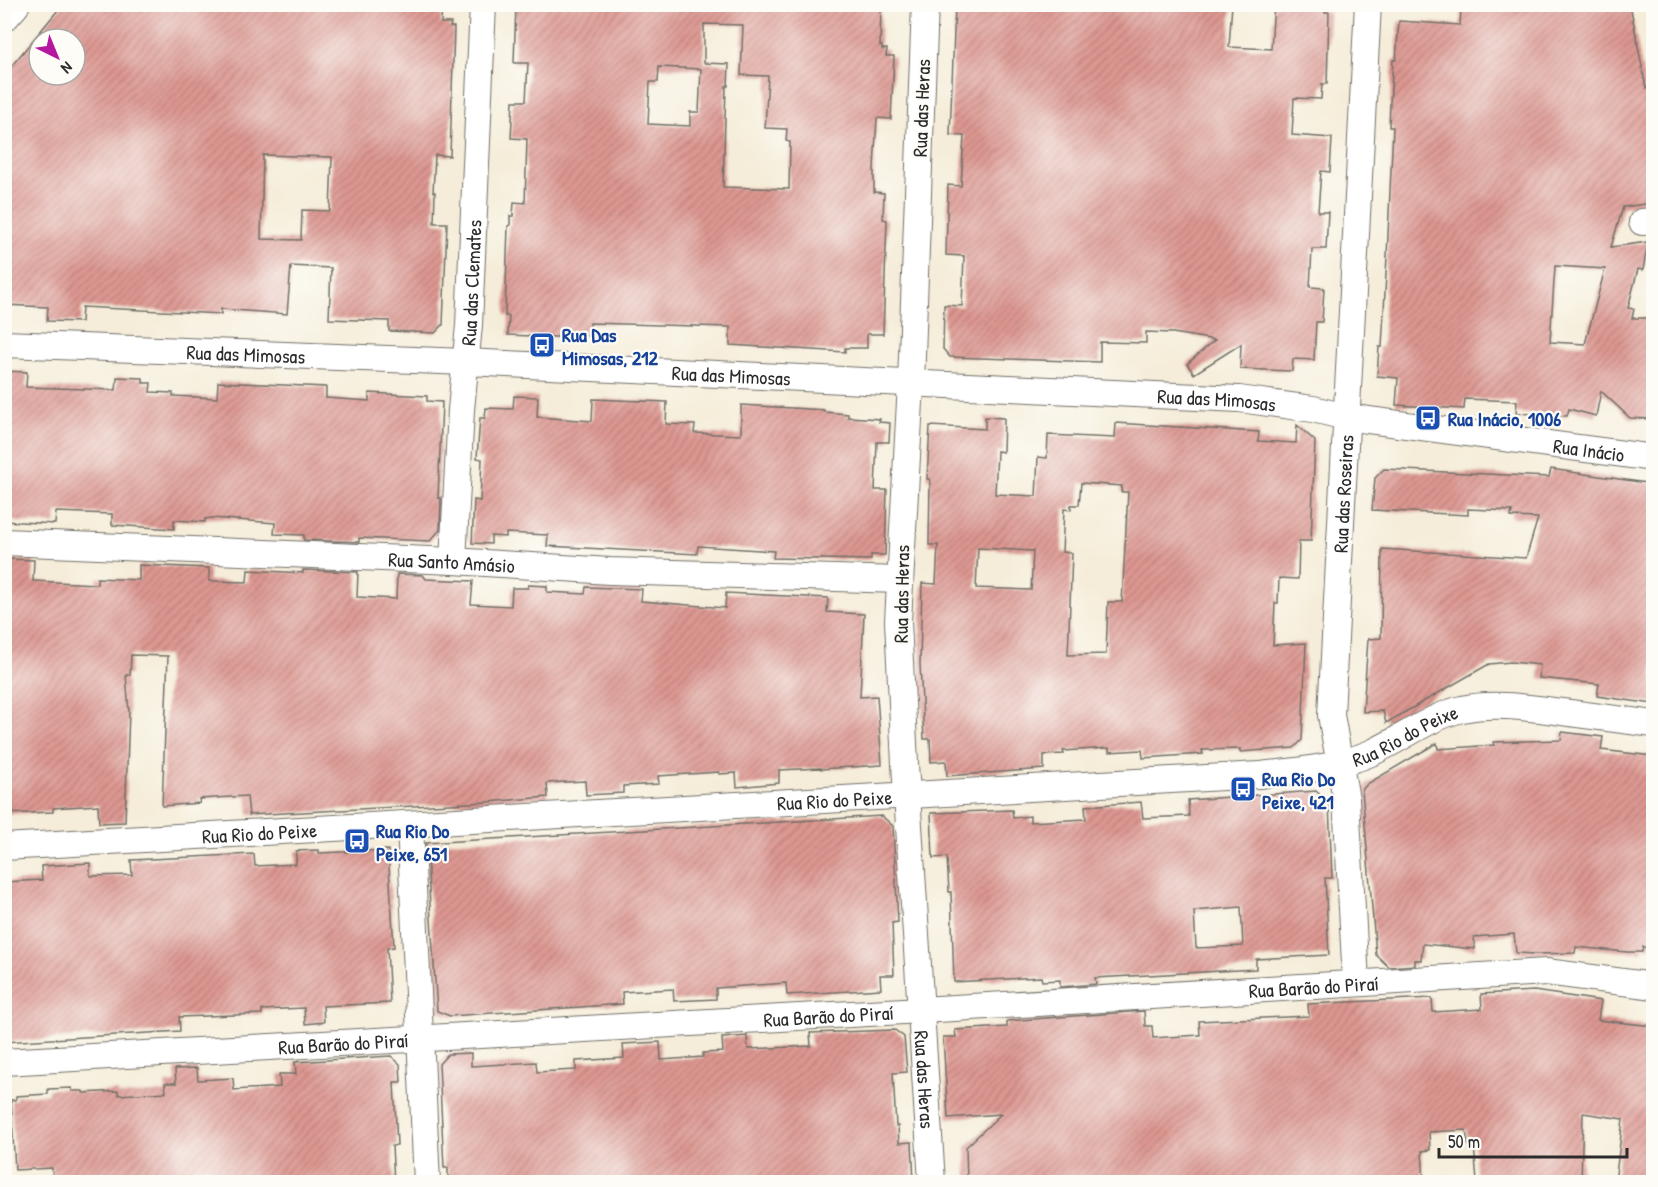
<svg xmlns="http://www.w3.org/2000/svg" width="1658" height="1187" font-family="'Patrick Hand',sans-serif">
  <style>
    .building { fill: url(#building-hatch); fill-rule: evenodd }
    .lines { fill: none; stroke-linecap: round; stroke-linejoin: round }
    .minor-casing { stroke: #726f68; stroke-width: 28 }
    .major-casing { stroke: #726f68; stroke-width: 35 }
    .minor { stroke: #fff; stroke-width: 26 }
    .major { stroke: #fff; stroke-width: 33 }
    .labels { text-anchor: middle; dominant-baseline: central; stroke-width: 4.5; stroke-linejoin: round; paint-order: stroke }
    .street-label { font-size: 20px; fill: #2b2b2b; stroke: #fdfcf7 }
    .transit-label { font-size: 20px; font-weight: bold; fill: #164399; stroke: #fdfcf7; text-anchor: start }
  </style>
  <defs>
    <pattern id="building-hatch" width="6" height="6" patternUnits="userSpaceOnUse" patternTransform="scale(1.5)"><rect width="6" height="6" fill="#de9892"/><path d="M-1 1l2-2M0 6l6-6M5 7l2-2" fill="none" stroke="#b47c77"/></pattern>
  </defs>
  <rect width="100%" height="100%" fill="#fdfcf7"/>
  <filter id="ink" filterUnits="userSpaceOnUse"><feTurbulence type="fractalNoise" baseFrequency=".0167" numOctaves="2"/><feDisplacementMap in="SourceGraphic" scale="12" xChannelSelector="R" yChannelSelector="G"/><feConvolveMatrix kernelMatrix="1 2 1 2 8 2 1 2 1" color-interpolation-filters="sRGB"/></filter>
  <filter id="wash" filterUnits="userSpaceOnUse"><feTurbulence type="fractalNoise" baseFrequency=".008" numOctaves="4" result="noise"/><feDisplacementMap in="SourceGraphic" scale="24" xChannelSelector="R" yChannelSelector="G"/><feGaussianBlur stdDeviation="1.35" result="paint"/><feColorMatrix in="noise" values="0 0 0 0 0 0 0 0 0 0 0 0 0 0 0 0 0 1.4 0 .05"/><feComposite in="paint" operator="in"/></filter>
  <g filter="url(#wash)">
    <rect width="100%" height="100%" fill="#f5edd9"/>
    <g id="blocks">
      <!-- building -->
      <g class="building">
        <path d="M 63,4 L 442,4 L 441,23 L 451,23 L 450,27 L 454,27 L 450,156 L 435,155 L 433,192 L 435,192 L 434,223 L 447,223 L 443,325 L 435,333 L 389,331 L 389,321 L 329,319 L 331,268 L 291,266 L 287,314 L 221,309 L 221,314 L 82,307 L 81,322 L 47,321 L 48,307 L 4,305 L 4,75 ZM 39,39 L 75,39 L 75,75 L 39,75 ZM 263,155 L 332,157 L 330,211 L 302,210 L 301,240 L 261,239 Z"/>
        <path d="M 516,4 L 881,4 L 880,46 L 882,46 L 882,49 L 887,49 L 886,56 L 894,56 L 891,119 L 877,118 L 874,167 L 874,192 L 884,193 L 883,219 L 887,220 L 883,334 L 867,334 L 867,348 L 845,348 L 845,352 L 730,345 L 730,327 L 590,323 L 590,336 L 579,335 L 579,338 L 508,335 L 509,316 L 505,316 L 508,226 L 510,225 L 510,216 L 513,216 L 514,202 L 525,203 L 527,139 L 511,138 L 513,101 L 526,101 L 528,63 L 514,63 ZM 704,24 L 743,25 L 741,75 L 768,76 L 765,128 L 787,129 L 786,141 L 790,142 L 789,189 L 723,187 L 726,86 L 728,86 L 729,64 L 704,63 ZM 659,67 L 701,69 L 699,112 L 690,112 L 690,126 L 648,124 L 650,82 L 658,82 Z"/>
        <path d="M 988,4 L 1232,4 L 1229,47 L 1271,49 L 1274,4 L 1326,4 L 1325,12 L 1329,12 L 1327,84 L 1322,84 L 1321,99 L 1294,98 L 1292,135 L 1332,138 L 1330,172 L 1321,171 L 1318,212 L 1328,212 L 1326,249 L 1312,249 L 1310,287 L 1324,288 L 1322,322 L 1316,322 L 1314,360 L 1293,359 L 1292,371 L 1240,369 L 1241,344 L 1194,374 L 1187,364 L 1215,340 L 1173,333 L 1146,332 L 1146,343 L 1100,342 L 1100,362 L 950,357 L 943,349 L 944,305 L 962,306 L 964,256 L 946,255 L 948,185 L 961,186 L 964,136 L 950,135 L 955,6 L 987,7 Z"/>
        <path d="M 1517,4 L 1630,4 L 1646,88 L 1653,87 L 1653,203 L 1623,207 L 1611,247 L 1648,242 L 1643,270 L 1638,269 L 1628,308 L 1634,309 L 1632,318 L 1653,318 L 1653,419 L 1630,418 L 1601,391 L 1596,416 L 1569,409 L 1567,416 L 1516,413 L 1517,401 L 1465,399 L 1464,409 L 1396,405 L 1398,378 L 1377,376 L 1379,347 L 1382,347 L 1387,256 L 1393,127 L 1389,127 L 1390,103 L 1393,60 L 1396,60 L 1399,21 L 1460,25 L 1461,8 L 1516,11 ZM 1555,266 L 1605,269 L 1585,344 L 1550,342 Z"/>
        <path d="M 4,371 L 27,372 L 26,387 L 116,390 L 117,377 L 143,378 L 143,383 L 151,383 L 150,392 L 173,393 L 173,396 L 217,398 L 218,382 L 326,387 L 326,398 L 369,401 L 369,393 L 427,396 L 427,401 L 442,402 L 438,498 L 441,498 L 440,530 L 430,541 L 359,538 L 359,542 L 304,540 L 304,535 L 274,534 L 275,523 L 212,518 L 205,519 L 205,522 L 174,520 L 174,529 L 112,525 L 112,514 L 56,512 L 55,524 L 4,521 Z"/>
        <path d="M 514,396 L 538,397 L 537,417 L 592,421 L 593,399 L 667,402 L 666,424 L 695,425 L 694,433 L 741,435 L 741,405 L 824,410 L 824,412 L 848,414 L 848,417 L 880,419 L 879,422 L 890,423 L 889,442 L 877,442 L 875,490 L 887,490 L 885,555 L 871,555 L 871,560 L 773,558 L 774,551 L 698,546 L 697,554 L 547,546 L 548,535 L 506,533 L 506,537 L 491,536 L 491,544 L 472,543 L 474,500 L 480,501 L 482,459 L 477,458 L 480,418 L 485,418 L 486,408 L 513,409 Z"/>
        <path d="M 985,417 L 1004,418 L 1003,452 L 997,451 L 995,494 L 1036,496 L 1038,457 L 1047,458 L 1048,435 L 1115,438 L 1116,423 L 1259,432 L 1258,441 L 1296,443 L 1297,425 L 1315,441 L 1311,541 L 1299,541 L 1298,579 L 1279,578 L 1278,603 L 1275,603 L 1273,645 L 1306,643 L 1302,740 L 1294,748 L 1240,752 L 1240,749 L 1202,750 L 1203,754 L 1143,758 L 1142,750 L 1109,752 L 1109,748 L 1063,751 L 1064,754 L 1044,755 L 1044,769 L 947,776 L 946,761 L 931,762 L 930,739 L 924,739 L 920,664 L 922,583 L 936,584 L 938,545 L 929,545 L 930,479 L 927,479 L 930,426 L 985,429 ZM 1081,483 L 1122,486 L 1121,492 L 1128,492 L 1122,602 L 1108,602 L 1106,654 L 1068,655 L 1072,553 L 1062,552 L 1064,509 L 1071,510 L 1071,505 L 1079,505 ZM 978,548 L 1033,551 L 1031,590 L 976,588 Z"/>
        <path d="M 1384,469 L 1549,477 L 1551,469 L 1653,484 L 1653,704 L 1597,696 L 1599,684 L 1539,678 L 1540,665 L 1511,662 L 1489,664 L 1386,723 L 1383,711 L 1363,712 L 1368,639 L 1381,638 L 1382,549 L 1526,558 L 1538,518 L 1511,517 L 1512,511 L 1468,509 L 1468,515 L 1372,510 L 1375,478 Z"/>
        <path d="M 8,559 L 34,560 L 33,581 L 97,584 L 97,578 L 139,580 L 139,565 L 209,568 L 209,581 L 247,582 L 248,570 L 303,573 L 303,570 L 358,572 L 357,597 L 396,599 L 397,574 L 423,575 L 426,579 L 473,581 L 471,604 L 511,606 L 512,588 L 528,588 L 528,585 L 547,586 L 547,592 L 585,594 L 586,587 L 642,589 L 641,601 L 725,608 L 726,593 L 828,598 L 827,612 L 864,614 L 860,697 L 877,696 L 882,765 L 821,769 L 821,768 L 779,770 L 779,783 L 737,787 L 736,773 L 719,774 L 719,772 L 658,776 L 659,784 L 623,786 L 623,793 L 586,795 L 585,781 L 547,783 L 548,797 L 487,802 L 249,815 L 247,796 L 199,799 L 200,803 L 162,806 L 168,656 L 131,655 L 130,675 L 126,675 L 129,712 L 125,822 L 99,823 L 98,805 L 53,808 L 53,812 L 4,814 L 4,635 Z"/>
        <path d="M 1562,732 L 1603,737 L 1601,750 L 1653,756 L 1653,948 L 1643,947 L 1642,952 L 1627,952 L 1576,947 L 1575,953 L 1536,954 L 1516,953 L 1514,934 L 1474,937 L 1475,949 L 1423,944 L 1421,960 L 1415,960 L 1415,965 L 1389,967 L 1376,955 L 1362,790 L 1367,784 L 1437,743 L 1438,749 L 1494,745 L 1493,742 L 1561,740 Z"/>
        <path d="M 1316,791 L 1329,803 L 1332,878 L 1325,878 L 1329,955 L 1256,959 L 1256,969 L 1095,978 L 1096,984 L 1060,987 L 1060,980 L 1042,981 L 1041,977 L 954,982 L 951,892 L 949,892 L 947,857 L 933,858 L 931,813 L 1012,810 L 1013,818 L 1030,816 L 1030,822 L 1086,819 L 1085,806 L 1141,802 L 1143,818 L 1189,816 L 1188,800 ZM 1241,907 L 1243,946 L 1196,948 L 1194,911 Z"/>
        <path d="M 882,816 L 893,826 L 898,922 L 892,923 L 894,975 L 880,975 L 881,989 L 787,995 L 786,983 L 716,988 L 716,999 L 674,1001 L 673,989 L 622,992 L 623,1004 L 450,1016 L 437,1011 L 426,843 Z"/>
        <path d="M 319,850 L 319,853 L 388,850 L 394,947 L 387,948 L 390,1003 L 323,1006 L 324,1022 L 305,1024 L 304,1008 L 262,1010 L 262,1014 L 179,1017 L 180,1031 L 4,1042 L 4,882 L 42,880 L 41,866 L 90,863 L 90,876 L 132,875 L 131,860 L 254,854 L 255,866 L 296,864 L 296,851 Z"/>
        <path d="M 1534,991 L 1601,1001 L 1598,1020 L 1653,1026 L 1653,1182 L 1615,1182 L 1623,1119 L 1583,1113 L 1581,1182 L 1477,1182 L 1474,1144 L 1468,1145 L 1466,1130 L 1429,1132 L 1430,1150 L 1422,1151 L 1424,1182 L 967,1182 L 966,1147 L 1001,1114 L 948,1118 L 943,1037 L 956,1037 L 955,1030 L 1007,1027 L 1007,1021 L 1144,1011 L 1145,1026 L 1152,1026 L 1153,1038 L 1200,1035 L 1199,1021 L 1309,1016 L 1308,1004 L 1432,998 L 1433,1012 L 1482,1009 L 1481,994 Z"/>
        <path d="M 895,1030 L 904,1037 L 907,1072 L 893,1073 L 896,1126 L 898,1126 L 899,1143 L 912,1142 L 914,1182 L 448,1182 L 448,1168 L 444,1168 L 439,1064 L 448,1054 L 471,1053 L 471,1066 L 536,1062 L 537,1072 L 576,1070 L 576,1061 L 624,1058 L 623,1044 L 660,1042 L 661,1060 L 703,1057 L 703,1053 L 723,1052 L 722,1038 L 747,1036 L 748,1049 L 811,1046 L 810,1033 Z"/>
        <path d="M 391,1056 L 400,1064 L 401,1082 L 394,1082 L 397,1145 L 392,1146 L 394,1182 L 53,1182 L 52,1168 L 15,1170 L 11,1100 L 16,1100 L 16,1096 L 48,1094 L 48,1089 L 72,1088 L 72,1091 L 83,1091 L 83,1093 L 118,1091 L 119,1095 L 166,1092 L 165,1083 L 176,1083 L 175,1069 L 197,1068 L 198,1080 L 233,1078 L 234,1090 L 280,1087 L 279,1074 L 296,1074 L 295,1062 Z"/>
      </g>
    </g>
  </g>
  <g filter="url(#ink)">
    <use href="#blocks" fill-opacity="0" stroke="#726f68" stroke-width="1.5"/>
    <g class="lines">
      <!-- minor casing -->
      <g class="minor-casing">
        <g id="minor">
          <path id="s1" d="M 925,4 L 911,383 L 898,621 L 905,764 L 932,1182"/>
          <path d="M 1642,222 L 1654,221"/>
          <path id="s2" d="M 4,344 L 466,362 L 1239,399 L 1313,409 L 1346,417 L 1654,458"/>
          <path id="s3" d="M 4,542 L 453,561 L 610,571 L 900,580"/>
          <path id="s4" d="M 453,561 L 461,410 L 469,325 L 483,4"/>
          <path d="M 410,825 L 427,1182"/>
          <path id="s5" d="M 4,847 L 1259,775 C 1296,771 1336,768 1371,753 C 1402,739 1429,717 1462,709 C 1495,702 1529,708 1562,712 C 1593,716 1623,720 1654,724"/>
          <path id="s6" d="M 1356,982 L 1346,799 L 1331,715 L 1368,4"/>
          <path id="s7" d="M 4,1062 L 921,1010 L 1546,972 L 1654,986"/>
        </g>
      </g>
      <!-- major casing -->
      <g class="major-casing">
        <path id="major" d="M 4,14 L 13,4"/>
      </g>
      <!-- minor -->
      <use href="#minor" class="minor"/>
      <!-- major -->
      <use href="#major" class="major"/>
    </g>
  </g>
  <!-- icons -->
  <defs>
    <g id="bus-square" transform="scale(1.35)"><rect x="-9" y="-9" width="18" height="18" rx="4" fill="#1a4fb4" stroke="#fdfcf7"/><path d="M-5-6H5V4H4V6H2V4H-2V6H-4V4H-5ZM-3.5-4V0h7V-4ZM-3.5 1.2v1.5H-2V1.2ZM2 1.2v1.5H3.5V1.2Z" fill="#fff"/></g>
  </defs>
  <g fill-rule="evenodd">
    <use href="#bus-square" x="542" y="345"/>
    <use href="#bus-square" x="1428" y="418"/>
    <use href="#bus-square" x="1243" y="789"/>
    <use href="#bus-square" x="357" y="841"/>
  </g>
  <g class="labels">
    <!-- street labels -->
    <g class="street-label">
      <text transform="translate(921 108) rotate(-88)">Rua das Heras</text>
      <text stroke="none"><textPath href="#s4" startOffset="279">Rua das Clemates</textPath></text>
      <text stroke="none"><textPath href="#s2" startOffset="242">Rua das Mimosas</textPath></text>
      <text stroke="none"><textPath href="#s2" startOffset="728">Rua das Mimosas</textPath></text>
      <text stroke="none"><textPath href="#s2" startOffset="1214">Rua das Mimosas</textPath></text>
      <text stroke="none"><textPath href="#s2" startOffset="1590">Rua Inácio</textPath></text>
      <text stroke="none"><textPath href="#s6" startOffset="490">Rua das Roseiras</textPath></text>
      <text stroke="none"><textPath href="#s3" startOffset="448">Rua Santo Amásio</textPath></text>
      <text transform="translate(901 594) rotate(-89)">Rua das Heras</text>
      <text stroke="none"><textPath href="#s5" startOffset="1410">Rua Rio do Peixe</textPath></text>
      <text stroke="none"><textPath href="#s5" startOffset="832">Rua Rio do Peixe</textPath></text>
      <text stroke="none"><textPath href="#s5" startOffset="256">Rua Rio do Peixe</textPath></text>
      <text stroke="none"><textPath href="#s7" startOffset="1312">Rua Barão do Piraí</textPath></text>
      <text stroke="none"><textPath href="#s7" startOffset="826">Rua Barão do Piraí</textPath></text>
      <text stroke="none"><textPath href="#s7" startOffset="340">Rua Barão do Piraí</textPath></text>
      <text stroke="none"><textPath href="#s1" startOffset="1077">Rua das Heras</textPath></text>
    </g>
    <!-- transit labels -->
    <g class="transit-label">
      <text x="562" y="334">Rua Das<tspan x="562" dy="23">Mimosas, 212</tspan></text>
      <text x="1448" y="418">Rua Inácio, 1006</text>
      <text x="1262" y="778">Rua Rio Do<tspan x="1262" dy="23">Peixe, 421</tspan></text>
      <text x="376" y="830">Rua Rio Do<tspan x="376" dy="23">Peixe, 651</tspan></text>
    </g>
  </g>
  <!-- margin -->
  <rect width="1658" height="1187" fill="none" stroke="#fdfcf7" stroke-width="24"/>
  <!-- north arrow -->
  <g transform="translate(57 57) rotate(137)"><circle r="28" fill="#fdfcf7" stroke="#a9a8a5" stroke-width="1.5"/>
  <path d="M0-4.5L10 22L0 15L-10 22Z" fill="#b5179e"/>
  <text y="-9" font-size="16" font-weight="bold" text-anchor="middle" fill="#2b2b2b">N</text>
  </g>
  <!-- scale -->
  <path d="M1439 1148v9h188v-9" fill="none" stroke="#2b2b2b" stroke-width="3"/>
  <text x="1448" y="1148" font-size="18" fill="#2b2b2b" stroke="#fdfcf7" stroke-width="4.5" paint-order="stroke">50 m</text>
</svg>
